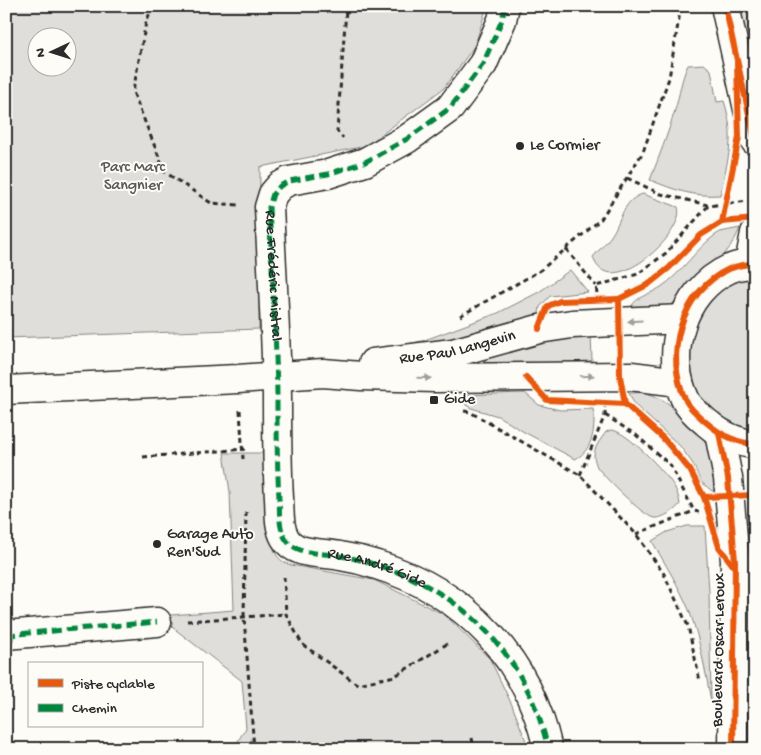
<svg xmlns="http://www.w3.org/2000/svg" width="761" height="755" font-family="'Gochi Hand',sans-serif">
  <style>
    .green { fill: #dfdeda; stroke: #858482; fill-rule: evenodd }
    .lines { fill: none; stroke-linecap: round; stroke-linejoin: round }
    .street-casing { stroke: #2b2b2b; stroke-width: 31 }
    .secondary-casing { stroke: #2b2b2b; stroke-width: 31 }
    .path { stroke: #2b2b2b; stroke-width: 3; stroke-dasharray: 5 4; stroke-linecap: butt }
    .street { stroke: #fdfcf7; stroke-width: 28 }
    .secondary { stroke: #fdfcf7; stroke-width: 28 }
    .quiet { stroke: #00873e; stroke-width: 5; stroke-dasharray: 10 5; stroke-linecap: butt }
    .cycleway-casing { stroke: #fdfcf7; stroke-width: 9 }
    .cycleway { stroke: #e8590c; stroke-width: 6 }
    .oneway { fill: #9e9e9b }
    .poi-dot { fill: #2b2b2b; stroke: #fdfcf7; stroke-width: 2 }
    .labels { text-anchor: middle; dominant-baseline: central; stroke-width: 4; stroke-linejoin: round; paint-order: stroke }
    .poi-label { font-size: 16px; fill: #2b2b2b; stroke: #fdfcf7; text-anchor: start }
    .park-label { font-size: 16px; fill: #585857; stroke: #fdfcf7 }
    .street-label { font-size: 16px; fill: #2b2b2b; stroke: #fdfcf7 }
  </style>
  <rect width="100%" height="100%" fill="#fdfcf7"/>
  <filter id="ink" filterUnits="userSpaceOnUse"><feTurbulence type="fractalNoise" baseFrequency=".02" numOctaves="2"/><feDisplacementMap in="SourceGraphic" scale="10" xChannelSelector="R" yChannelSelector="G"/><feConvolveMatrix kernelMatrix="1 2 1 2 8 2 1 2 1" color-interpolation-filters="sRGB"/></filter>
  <g filter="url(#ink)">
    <!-- green -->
    <g class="green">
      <path d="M 6,6 L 487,6 L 475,45 L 444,88 L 366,146 L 260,167 L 259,329 L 6,338 ZM 38,38 L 68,38 L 68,68 L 38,68 Z"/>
      <path d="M 739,6 L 755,6 L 755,82 Z"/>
      <path d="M 704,64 L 711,70 L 717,102 L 724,101 C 736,138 728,158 720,195 C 693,197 675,190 650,180 C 659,157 668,134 675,110 C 680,94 681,79 688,65 Z"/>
      <path d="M 643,194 L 678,207 C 687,234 607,304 593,257 C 599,250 605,244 611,236 C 621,222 623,199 643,194 Z"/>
      <path d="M 740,228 C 726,263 708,264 686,288 C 679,295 676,303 667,308 C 659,312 638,312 628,313 C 635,295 646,297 661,287 C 681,274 694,251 714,236 L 720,232 Z"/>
      <path d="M 570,270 L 588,292 L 550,296 L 540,307 L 538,319 L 487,339 L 387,348 L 422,341 L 498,313 L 539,292 Z"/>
      <path d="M 755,278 L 755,429 L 745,428 L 726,421 L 710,409 L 698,394 L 689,376 L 688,336 L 706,301 L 722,289 L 740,280 Z"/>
      <path d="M 591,333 L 592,361 L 486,365 L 484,359 L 486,357 L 518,345 Z"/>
      <path d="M 525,393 L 539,405 L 560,410 L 593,409 C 596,426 593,451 575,459 L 524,432 L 498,416 L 471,408 L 466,405 L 463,401 L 464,395 Z"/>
      <path d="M 629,393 C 634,393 640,392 645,393 C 670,397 705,434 713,457 C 717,468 719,479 722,491 L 712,491 L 701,482 L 693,464 L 680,446 L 635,405 Z"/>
      <path d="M 611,430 C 626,430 665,472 674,486 C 677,492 679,498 680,504 C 676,510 662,519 654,518 C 643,516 604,477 597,467 C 596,464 594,459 594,456 C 594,447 601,439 606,432 Z"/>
      <path d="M 224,453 L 270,453 C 271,478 266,534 276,554 C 279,560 285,563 291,565 L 374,580 L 445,615 L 490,659 L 512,705 L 529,749 L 233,749 L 246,728 L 242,681 L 172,627 L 171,615 L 234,610 L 230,492 Z"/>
      <path d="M 755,523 L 755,749 L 742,749 L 747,524 Z"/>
      <path d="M 687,526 L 705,526 L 709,592 L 711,701 C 705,670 700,639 689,610 C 679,586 665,564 652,541 L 667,532 Z"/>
    </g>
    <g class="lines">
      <!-- street casing -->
      <g class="street-casing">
        <g id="street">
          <path d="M 505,6 L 502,20 L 483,64 L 450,108 L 407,139 L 365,162 L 328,174 L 289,181 L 280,186 L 273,194 L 269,207 C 272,270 276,333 277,396 C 277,430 277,463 279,498 C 280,511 278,526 285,538 C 295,556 323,552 340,556 C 353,558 365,561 377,565 C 465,592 528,658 548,749"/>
          <path d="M 6,635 L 157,622"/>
        </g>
      </g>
      <!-- secondary casing -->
      <g class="secondary-casing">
        <g id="secondary">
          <path d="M 725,6 L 755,141"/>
          <path d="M 749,264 L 755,233"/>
          <path d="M 755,264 C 746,264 736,266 729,269 C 681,291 663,355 686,401 C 690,409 700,417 707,423 C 721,435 736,443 755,444"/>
          <path id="s1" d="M 373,363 L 453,353 L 539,329 L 572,324 L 683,319"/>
          <path d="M 6,390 L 238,379 L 323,373 L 361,376 L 435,378 L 631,376 L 679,382"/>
          <path d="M 719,433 L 728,478 L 735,561 L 733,749"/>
        </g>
      </g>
      <!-- path -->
      <g class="path">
        <path d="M 153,6 L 146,22 L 133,92 L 165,172 L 211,203 L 238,205"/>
        <path d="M 340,6 L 346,10 L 337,131 L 343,138"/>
        <path d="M 627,178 L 661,194 L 708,205"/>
        <path d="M 566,249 L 596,286"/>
        <path d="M 597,293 L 596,286 L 638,274 L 666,253 L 708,206 L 748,201"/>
        <path d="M 460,316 L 541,270 L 601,219 L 643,152 L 669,78 L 681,6"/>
        <path d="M 240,410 L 243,459"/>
        <path d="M 464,411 L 470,412 L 580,475 L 636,534 L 664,574 L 688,626 L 700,681"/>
        <path d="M 605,415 L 636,435 L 670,465 L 694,511 L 699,512"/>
        <path d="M 143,457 L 245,449"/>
        <path d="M 580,475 L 605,415 L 605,406"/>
        <path d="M 246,512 L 244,617 L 254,749"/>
        <path d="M 636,534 L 694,511"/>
        <path d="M 284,577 L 286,614 L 302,644 L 357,684 L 395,676 L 450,642"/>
        <path d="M 187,621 L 286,614"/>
        <path d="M 472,738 L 474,749"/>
        <path d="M 246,749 L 252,741"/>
      </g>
      <!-- street -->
      <use href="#street" class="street"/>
      <!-- secondary -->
      <use href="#secondary" class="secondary"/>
      <!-- quiet -->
      <g class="quiet">
        <path id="s2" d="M 505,6 L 502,20 L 483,64 L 450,108 L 407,139 L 365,162 L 328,174 L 289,181 L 280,186 L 273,194 L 269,207 C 272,270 276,333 277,396 C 277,430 277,463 279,498 C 280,511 278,526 285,538 C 295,556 323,552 340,556 C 353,558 365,561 377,565 C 465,592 528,658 548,749"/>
        <path d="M 6,635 L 157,622"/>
        <path d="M 6,659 L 12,635"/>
      </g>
      <!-- cycleway casing -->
      <g class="cycleway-casing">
        <g id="cycleway">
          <path d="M 725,6 L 755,141"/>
          <path d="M 755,219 L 722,222 L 701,235 L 669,268 L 649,284 L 619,299 L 620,376 L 625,404 L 663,438 L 690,470 L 704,497 L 755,495"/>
          <path d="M 722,222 L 739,137 L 737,63"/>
          <path d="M 755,264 C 746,264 736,266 729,269 C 681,291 663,355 686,401 C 690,409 700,417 707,423 C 721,435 736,443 755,444"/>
          <path d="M 539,329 L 548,306 L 560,301 L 619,299"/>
          <path d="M 526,377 L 547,400 L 625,404"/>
          <path d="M 719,433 L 728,478 L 735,561 L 733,749"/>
          <path d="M 704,497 L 719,547 L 735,568"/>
        </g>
      </g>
      <!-- cycleway -->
      <use href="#cycleway" class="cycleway"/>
    </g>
    <!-- one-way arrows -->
    <defs><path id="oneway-solid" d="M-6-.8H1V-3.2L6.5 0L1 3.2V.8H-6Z" transform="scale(1.25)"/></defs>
    <g class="oneway">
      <use href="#oneway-solid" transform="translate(635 321) rotate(177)"/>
      <use href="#oneway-solid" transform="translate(587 376) rotate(-1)"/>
      <use href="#oneway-solid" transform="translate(424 378) rotate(1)"/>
    </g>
  </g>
  <!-- markers -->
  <g class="poi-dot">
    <circle cx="520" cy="146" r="5"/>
    <rect x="429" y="395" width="10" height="10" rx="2.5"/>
    <circle cx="157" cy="544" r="5"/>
  </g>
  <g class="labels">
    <!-- poi labels -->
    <g class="poi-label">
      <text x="530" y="146">Le Cormier</text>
      <text x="444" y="400">Gide</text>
      <text x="167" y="535">Garage Auto<tspan x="167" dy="18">Ren'Sud</tspan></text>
    </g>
    <!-- park labels -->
    <g class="park-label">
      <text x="133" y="168">Parc Marc<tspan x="133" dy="18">Sangnier</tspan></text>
    </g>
    <!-- street labels -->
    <g class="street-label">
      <text stroke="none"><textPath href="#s2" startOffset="400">Rue Frédéric Mistral</textPath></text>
      <text stroke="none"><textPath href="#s1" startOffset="86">Rue Paul Langevin</textPath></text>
      <text stroke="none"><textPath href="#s2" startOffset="762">Rue André Gide</textPath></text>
      <text transform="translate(720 650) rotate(-89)">Boulevard Oscar Leroux</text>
    </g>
  </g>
  <!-- margin -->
  <rect width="761" height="755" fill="none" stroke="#fdfcf7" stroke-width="25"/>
  <rect x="12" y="12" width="736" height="730" fill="none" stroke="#2b2b2b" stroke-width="2" filter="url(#ink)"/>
  <!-- legend -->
  <rect x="28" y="662" width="175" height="65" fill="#fdfcf7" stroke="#a9a8a5"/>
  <rect x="38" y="679" width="25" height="8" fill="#e8590c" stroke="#a9a8a5"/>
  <text x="72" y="688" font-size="15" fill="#2b2b2b">Piste cyclable</text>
  <rect x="38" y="704" width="25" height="8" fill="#00873e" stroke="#a9a8a5"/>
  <text x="72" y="712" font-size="15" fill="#2b2b2b">Chemin</text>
  <!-- north arrow -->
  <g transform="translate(52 52) rotate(266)"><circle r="24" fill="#fdfcf7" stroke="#a9a8a5"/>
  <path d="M0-4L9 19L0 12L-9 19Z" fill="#2b2b2b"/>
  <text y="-8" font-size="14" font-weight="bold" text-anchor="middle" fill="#2b2b2b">N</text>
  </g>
</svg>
